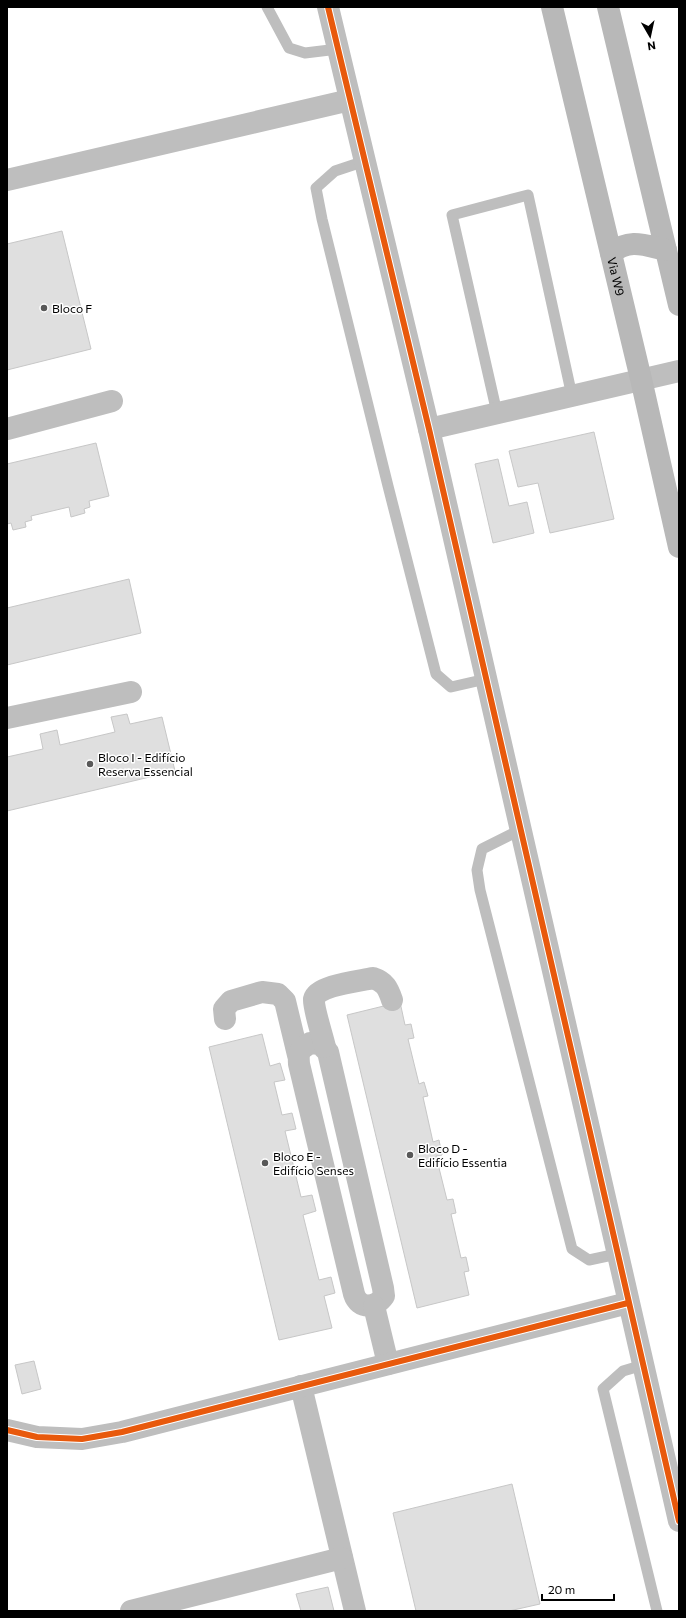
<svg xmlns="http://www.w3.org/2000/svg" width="686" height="1618" font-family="Commissioner,sans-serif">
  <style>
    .building { fill: #dfdfdf; stroke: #c7c7c7 }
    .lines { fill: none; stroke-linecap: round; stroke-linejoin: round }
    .lane { stroke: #bebebe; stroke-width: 11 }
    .street { stroke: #bebebe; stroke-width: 22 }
    .secondary { stroke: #b8b8b8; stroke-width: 22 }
    .cycleway-casing { stroke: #fff; stroke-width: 8 }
    .cycleway { stroke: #e8590c; stroke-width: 6 }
    .poi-dot { fill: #595959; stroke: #fff; stroke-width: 1.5 }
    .labels { text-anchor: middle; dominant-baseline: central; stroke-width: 3; stroke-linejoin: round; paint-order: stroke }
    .street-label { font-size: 12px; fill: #000; stroke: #fff }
    .poi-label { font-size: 12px; fill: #000; stroke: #fff; text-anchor: start }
  </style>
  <rect width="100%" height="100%" fill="#fff"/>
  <!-- building -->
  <g class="building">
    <path d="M 62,231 L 91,349 L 7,370 L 7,244 Z"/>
    <path d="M 594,432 L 614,519 L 550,533 L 538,483 L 518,487 L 509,451 Z"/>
    <path d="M 96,443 L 109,496 L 89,501 L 90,507 L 84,509 L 85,513 L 71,517 L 69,507 L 31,516 L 32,520 L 25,522 L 26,527 L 13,530 L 11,523 L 7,524 L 7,464 Z"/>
    <path d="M 498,459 L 509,506 L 527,502 L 534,533 L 493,543 L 475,464 Z"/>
    <path d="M 129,579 L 141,633 L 7,665 L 7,608 Z"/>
    <path d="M 127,714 L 130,724 L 162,717 L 175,771 L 7,811 L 7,757 L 43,749 L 40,734 L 57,730 L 60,745 L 115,732 L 111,717 Z"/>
    <path d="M 400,1002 L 405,1025 L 411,1024 L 414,1038 L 408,1039 L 419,1084 L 424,1082 L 428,1096 L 423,1097 L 433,1142 L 439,1140 L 442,1155 L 436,1156 L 447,1200 L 453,1199 L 456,1213 L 451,1214 L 461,1258 L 466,1257 L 469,1271 L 464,1272 L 469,1295 L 417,1308 L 347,1015 Z"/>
    <path d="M 262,1034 L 270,1066 L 280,1063 L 285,1080 L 274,1082 L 282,1115 L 292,1113 L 296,1129 L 285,1131 L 301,1197 L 312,1195 L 316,1211 L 303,1215 L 319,1280 L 331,1277 L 335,1293 L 324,1296 L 332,1328 L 279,1340 L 209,1047 Z"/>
    <path d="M 34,1361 L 41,1389 L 22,1394 L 15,1365 Z"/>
    <path d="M 512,1484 L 540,1604 L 509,1611 L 416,1611 L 393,1513 Z"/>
    <path d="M 328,1587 L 334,1611 L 301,1611 L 296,1594 Z"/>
  </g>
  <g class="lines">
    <!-- lane -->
    <g class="lane">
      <path d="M 267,7 L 289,48 L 305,53 L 338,49"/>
      <path d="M 365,161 L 335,171 L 316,188 L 322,219 L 388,486 L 436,674 L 451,687 L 486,679"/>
      <path d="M 497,413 L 452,215 L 528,195 L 572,396"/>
      <path d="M 520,830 L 482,849 L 477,870 L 480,890 L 572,1249 L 589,1260 L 617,1254"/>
      <path d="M 643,1365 L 623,1371 L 603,1389 L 657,1611"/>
    </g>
    <!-- street -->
    <g class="street">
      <path d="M 328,7 L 429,429 L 679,1521"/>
      <path d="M 7,180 L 350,100"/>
      <path d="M 7,429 L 112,401"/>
      <path d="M 429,429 L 679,371"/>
      <path d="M 7,718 L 131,692"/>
      <path d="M 225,1019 L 224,1009 L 231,1001 L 262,992 L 278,994 L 285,1001 L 298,1055"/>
      <path d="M 310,1043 L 320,1044 L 328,1052 L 383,1288 L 384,1296 C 376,1308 359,1310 354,1294 L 299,1064 C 298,1051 300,1050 310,1043 Z"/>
      <path d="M 325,1047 C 323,1037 313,1008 314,999 C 317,985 361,981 373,978 C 385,982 388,988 392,1000"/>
      <path d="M 374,1306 L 388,1364"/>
      <path d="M 301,1386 L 355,1611"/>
      <path d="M 7,1430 L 37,1437 L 82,1439 L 122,1432 L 628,1303"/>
      <path d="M 131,1611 L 342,1558"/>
    </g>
    <!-- secondary -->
    <g class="secondary">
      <path id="s1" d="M 552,7 L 641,379 L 679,547"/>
      <path d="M 608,7 L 679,305"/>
      <path d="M 611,253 C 630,238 644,245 666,250"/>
    </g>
    <!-- cycleway casing -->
    <g class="cycleway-casing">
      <g id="cycleway">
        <path d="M 328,7 L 429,429 L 679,1521"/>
        <path d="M 7,1430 L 37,1437 L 82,1439 L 122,1432 L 628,1303"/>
      </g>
    </g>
    <!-- cycleway -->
    <use href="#cycleway" class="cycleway"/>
  </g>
  <!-- markers -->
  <g class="poi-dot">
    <circle cx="44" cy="308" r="4"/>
    <circle cx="90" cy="764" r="4"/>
    <circle cx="410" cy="1155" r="4"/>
    <circle cx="265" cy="1163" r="4"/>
  </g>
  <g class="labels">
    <!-- street labels -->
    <g class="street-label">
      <text stroke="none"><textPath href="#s1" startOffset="277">Via W9</textPath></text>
    </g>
    <!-- poi labels -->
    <g class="poi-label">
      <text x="52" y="308">Bloco F</text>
      <text x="98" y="757">Bloco I - Edifício<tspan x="98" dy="14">Reserva Essencial</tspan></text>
      <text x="418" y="1148">Bloco D -<tspan x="418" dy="14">Edifício Essentia</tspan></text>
      <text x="273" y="1156">Bloco E -<tspan x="273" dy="14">Edifício Senses</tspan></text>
    </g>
  </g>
  <!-- border -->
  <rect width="686" height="1618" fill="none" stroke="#000000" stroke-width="16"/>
  <!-- north arrow -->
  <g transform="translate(650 36) rotate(171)" stroke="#ffffff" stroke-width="3" paint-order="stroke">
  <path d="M0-3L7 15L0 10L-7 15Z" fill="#000000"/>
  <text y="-6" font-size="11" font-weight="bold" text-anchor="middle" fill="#000000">N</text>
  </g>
  <!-- scale -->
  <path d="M542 1594v6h72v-6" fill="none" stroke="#000000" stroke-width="2"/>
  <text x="548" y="1594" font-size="12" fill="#000000" stroke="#ffffff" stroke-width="3" paint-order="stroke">20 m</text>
</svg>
